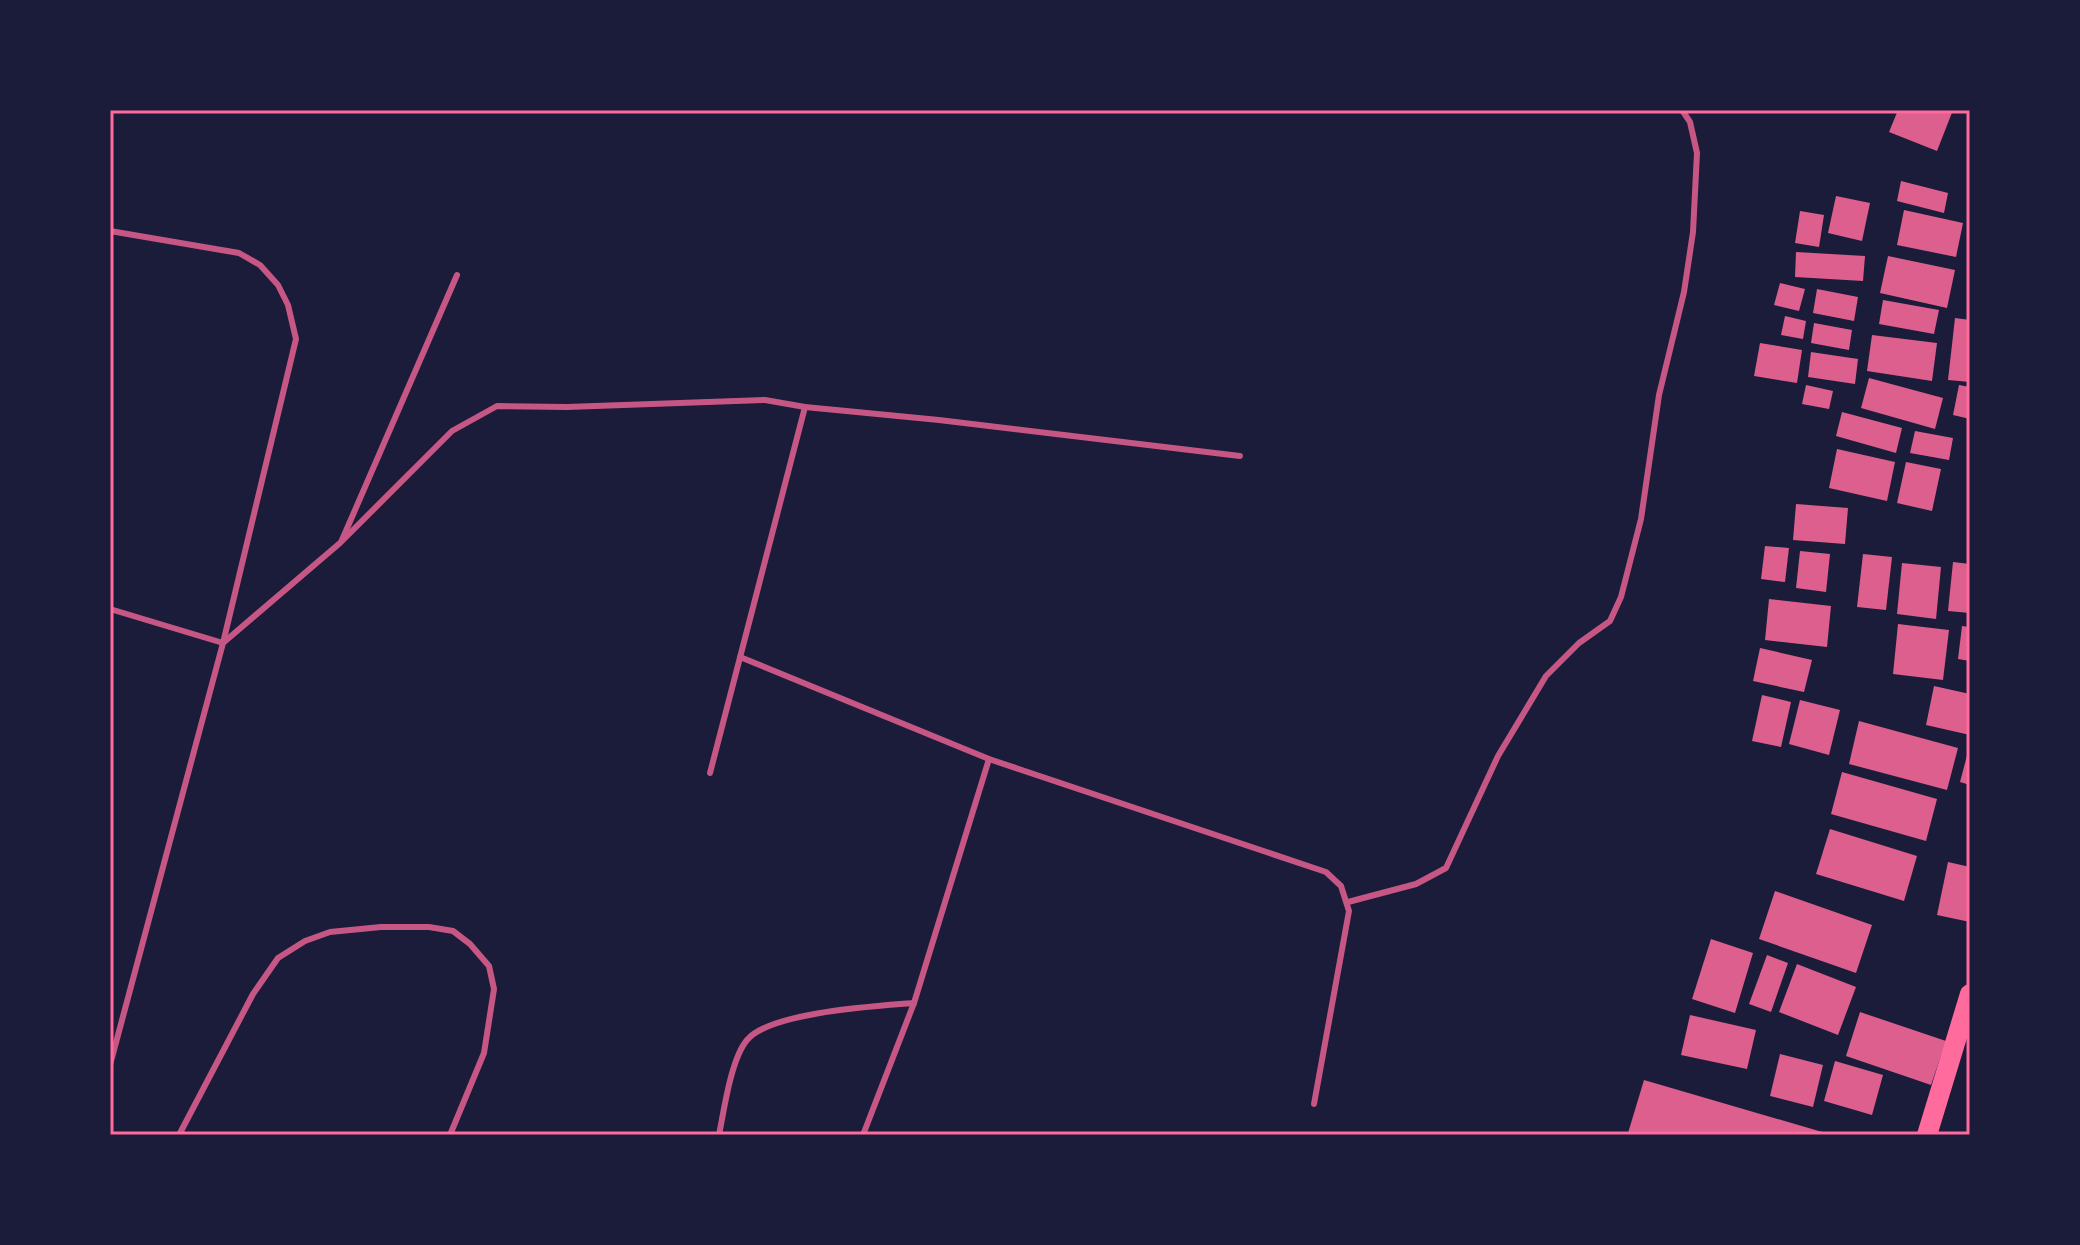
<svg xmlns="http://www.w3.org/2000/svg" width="2080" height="1245" font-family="Inter,sans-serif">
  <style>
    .building { fill: #dd5f8e }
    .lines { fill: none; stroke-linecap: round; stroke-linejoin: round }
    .service { stroke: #c65784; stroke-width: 6 }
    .primary { stroke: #ff6b9d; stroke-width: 20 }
    .neatline { fill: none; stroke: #ff6b9d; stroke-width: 3 }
  </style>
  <rect width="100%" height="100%" fill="#1b1b3a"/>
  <!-- building -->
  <g class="building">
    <path d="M 1898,110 L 1953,110 L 1937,151 L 1889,132 Z"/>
    <path d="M 1901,181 L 1948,193 L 1944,213 L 1897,201 Z"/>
    <path d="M 1836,196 L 1870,203 L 1862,241 L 1828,233 Z"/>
    <path d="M 1904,210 L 1963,223 L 1956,257 L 1897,245 Z"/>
    <path d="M 1800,211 L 1824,215 L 1819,247 L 1795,243 Z"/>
    <path d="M 1796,252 L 1865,256 L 1863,281 L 1795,277 Z"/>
    <path d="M 1888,256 L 1955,270 L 1947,308 L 1880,293 Z"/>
    <path d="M 1780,283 L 1805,289 L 1799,311 L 1774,305 Z"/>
    <path d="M 1817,289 L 1858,297 L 1854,321 L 1813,313 Z"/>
    <path d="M 1883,300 L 1939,310 L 1934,334 L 1879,324 Z"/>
    <path d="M 1785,316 L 1806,321 L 1803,339 L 1781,335 Z"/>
    <path d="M 1955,318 L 1970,320 L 1970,382 L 1948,380 Z"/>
    <path d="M 1814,323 L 1852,330 L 1849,350 L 1811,343 Z"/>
    <path d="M 1872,335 L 1937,343 L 1932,381 L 1867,371 Z"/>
    <path d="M 1760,343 L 1802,350 L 1797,383 L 1754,376 Z"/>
    <path d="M 1811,352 L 1858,359 L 1855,384 L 1808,377 Z"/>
    <path d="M 1869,378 L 1943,398 L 1935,429 L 1861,408 Z"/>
    <path d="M 1806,385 L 1833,391 L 1829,409 L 1802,404 Z"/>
    <path d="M 1959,385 L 1970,387 L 1970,419 L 1953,415 Z"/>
    <path d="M 1842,412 L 1902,428 L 1896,453 L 1836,436 Z"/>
    <path d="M 1915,431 L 1953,438 L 1949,460 L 1910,453 Z"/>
    <path d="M 1837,449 L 1895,462 L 1887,501 L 1829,488 Z"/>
    <path d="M 1906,462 L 1941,469 L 1932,511 L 1897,503 Z"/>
    <path d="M 1796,504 L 1848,508 L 1845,544 L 1793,540 Z"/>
    <path d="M 1765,546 L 1789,548 L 1785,582 L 1761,579 Z"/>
    <path d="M 1800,551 L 1830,554 L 1826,592 L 1796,588 Z"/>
    <path d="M 1863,554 L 1892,557 L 1886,610 L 1857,607 Z"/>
    <path d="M 1953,562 L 1970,564 L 1970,613 L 1948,611 Z"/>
    <path d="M 1902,563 L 1941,567 L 1936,619 L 1897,614 Z"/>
    <path d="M 1769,599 L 1831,606 L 1827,647 L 1765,640 Z"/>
    <path d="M 1898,624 L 1949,630 L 1943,680 L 1893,674 Z"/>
    <path d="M 1962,626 L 1970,627 L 1970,661 L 1958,659 Z"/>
    <path d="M 1760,648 L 1812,660 L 1804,692 L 1753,681 Z"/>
    <path d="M 1934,686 L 1970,694 L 1970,735 L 1926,725 Z"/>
    <path d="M 1762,695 L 1791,702 L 1781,747 L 1752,741 Z"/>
    <path d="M 1800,700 L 1840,710 L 1829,755 L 1789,744 Z"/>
    <path d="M 1859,721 L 1958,748 L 1947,790 L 1849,764 Z"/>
    <path d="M 1969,748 L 1970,749 L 1970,785 L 1960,782 Z"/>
    <path d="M 1842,772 L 1937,799 L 1926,841 L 1831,814 Z"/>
    <path d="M 1830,829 L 1917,856 L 1904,901 L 1816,874 Z"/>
    <path d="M 1948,862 L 1970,867 L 1970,922 L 1937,915 Z"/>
    <path d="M 1775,891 L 1872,925 L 1856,973 L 1759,939 Z"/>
    <path d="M 1711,939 L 1753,953 L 1735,1013 L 1692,999 Z"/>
    <path d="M 1767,955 L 1788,963 L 1771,1012 L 1749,1004 Z"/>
    <path d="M 1797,964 L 1856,987 L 1838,1035 L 1779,1012 Z"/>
    <path d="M 1860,1012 L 1946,1041 L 1931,1085 L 1846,1056 Z"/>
    <path d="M 1690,1015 L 1756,1030 L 1747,1069 L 1681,1055 Z"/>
    <path d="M 1780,1054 L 1823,1065 L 1813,1107 L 1770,1096 Z"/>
    <path d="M 1835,1061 L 1883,1075 L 1872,1115 L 1824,1101 Z"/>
    <path d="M 1644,1080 L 1829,1134 L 1829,1135 L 1636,1135 L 1628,1133 Z"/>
  </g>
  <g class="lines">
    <!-- service -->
    <g class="service">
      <path d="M 110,231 L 239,253 L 260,265 L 278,285 L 288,305 L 296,339 L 223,643 L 110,1065"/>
      <path d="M 805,407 L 939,420 L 1240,456"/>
      <path d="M 342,540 L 457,275"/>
      <path d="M 110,609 L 223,643 L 340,543 L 452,431 L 497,406 L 567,407 L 765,400 L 805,407 L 710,773"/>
      <path d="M 740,657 L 989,759 L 1326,872 L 1341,886 L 1349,911 L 1314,1104"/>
      <path d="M 1348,902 L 1416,884 L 1446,868 L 1498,756 L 1546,676 L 1579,643 L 1610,621 L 1621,597 L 1641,519 L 1659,395 L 1684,292 L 1693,232 L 1697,153 L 1690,122 L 1682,110"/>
      <path d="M 179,1135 L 253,994 L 278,958 L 305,941 L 330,932 L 381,927 L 429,927 L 453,931 L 470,944 L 489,966 L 494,989 L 484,1053 L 450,1135"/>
      <path d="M 719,1135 C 724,1110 731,1059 747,1040 C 770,1012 878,1006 914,1003"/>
      <path d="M 863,1135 L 914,1003 L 989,759"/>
    </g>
    <!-- primary -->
    <path class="primary" d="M 1927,1135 L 1970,994"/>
  </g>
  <!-- border -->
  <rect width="2080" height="1245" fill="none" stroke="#1b1b3a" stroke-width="224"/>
  <rect x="112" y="112" width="1856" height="1021" class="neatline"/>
</svg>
